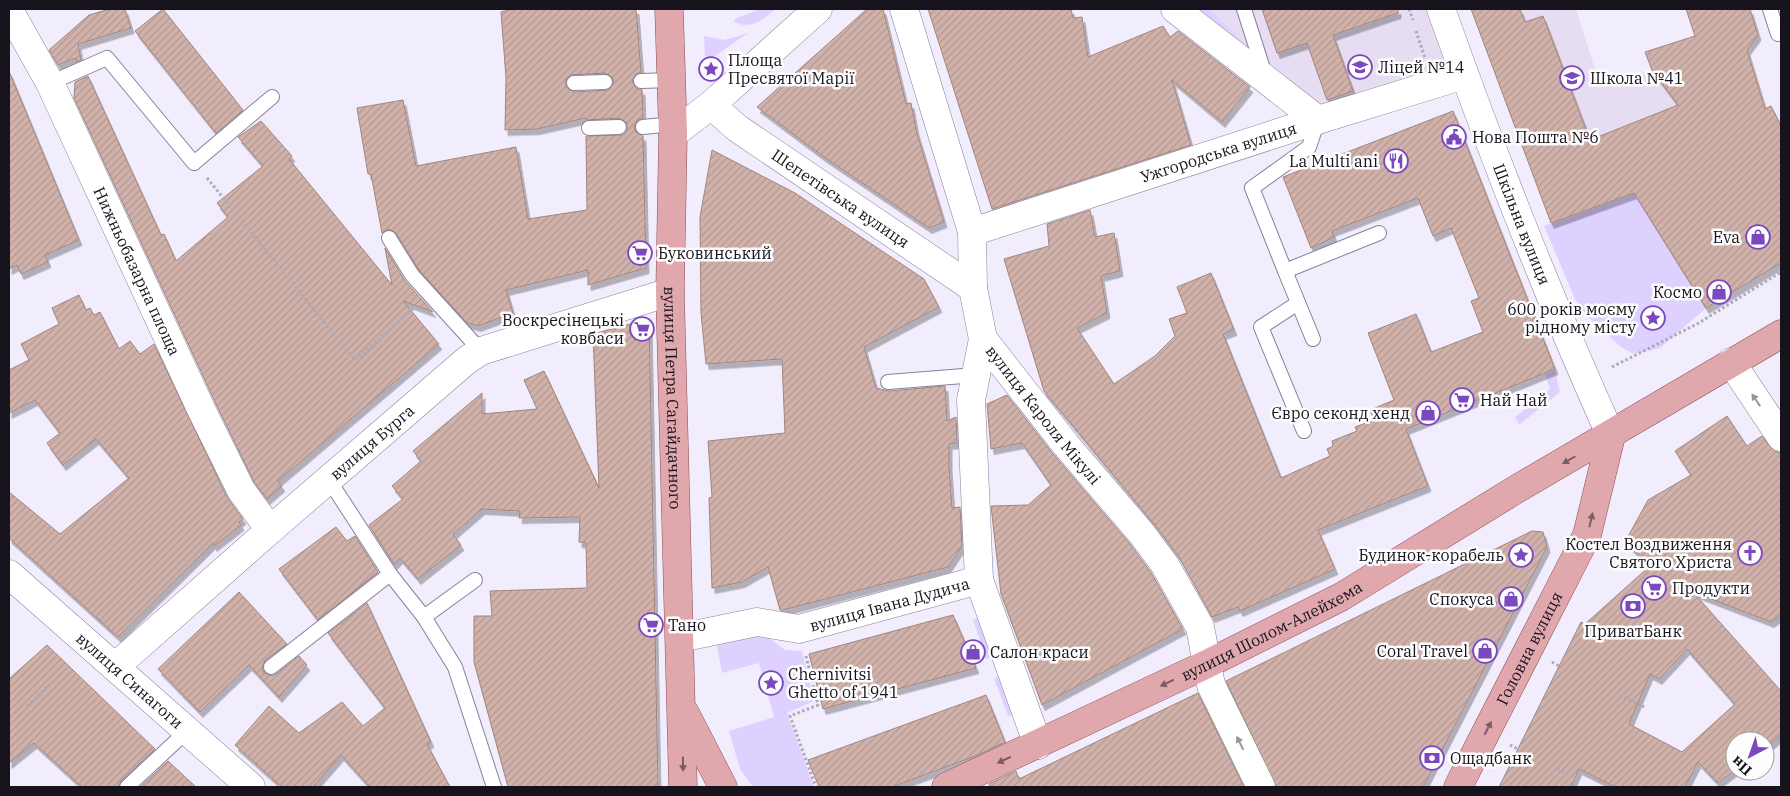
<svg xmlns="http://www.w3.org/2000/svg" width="1790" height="796" font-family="'IBM Plex Serif',serif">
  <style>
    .education { fill: #e7ddf2 }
    .green { fill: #dfd1ff }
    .building { fill: url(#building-hatch); stroke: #a1857d; fill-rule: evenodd; filter: url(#shadow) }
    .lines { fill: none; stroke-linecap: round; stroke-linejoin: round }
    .service-casing { stroke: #888099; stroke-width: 16 }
    .minor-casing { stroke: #888099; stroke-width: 29 }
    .tertiary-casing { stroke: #888099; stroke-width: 29 }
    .primary-casing { stroke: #8c4d57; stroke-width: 29 }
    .path { stroke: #ada9b7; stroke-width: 3; stroke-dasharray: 2.5 2.5; stroke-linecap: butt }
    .service { stroke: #fff; stroke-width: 14 }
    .minor { stroke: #fff; stroke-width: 28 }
    .tertiary { stroke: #fff; stroke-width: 28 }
    .primary { stroke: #e0a7ad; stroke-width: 28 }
    .oneway { fill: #969599 }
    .oneway2 { fill: #7b5d64 }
    .labels { text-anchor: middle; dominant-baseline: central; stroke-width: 5; stroke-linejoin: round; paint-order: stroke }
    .poi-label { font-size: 16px; fill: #16131c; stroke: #fdfdfd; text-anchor: start }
    .street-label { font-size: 16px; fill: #16131c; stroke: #fdfdfd }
  </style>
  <defs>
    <pattern id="building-hatch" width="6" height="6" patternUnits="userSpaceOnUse" patternTransform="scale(1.25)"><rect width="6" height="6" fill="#d1b2aa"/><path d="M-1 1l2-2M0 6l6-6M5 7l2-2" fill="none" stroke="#b39892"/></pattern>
    <filter id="shadow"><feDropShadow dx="3" dy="5.5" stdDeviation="0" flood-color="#0004"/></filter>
  </defs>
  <rect width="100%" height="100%" fill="#f2edfd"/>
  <!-- education -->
  <g class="education">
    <path d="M 1210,9 L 1439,9 L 1463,76 L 1315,132 L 1258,58 Z"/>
    <path d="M 1520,9 L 1576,9 L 1600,85 L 1652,70 L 1693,124 L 1572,147 L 1585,126 L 1571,88 L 1543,16 L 1525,22 Z"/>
  </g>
  <!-- green -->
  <g class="green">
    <path d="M 761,9 L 775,9 C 763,20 751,30 734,22 L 736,18 Z"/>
    <path d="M 1191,9 L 1210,9 L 1245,44 L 1243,46 Z"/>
    <path d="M 748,33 L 712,58 L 705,56 L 704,36 L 725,40 Z"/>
    <path d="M 1634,193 L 1706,308 L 1660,348 L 1634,354 L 1621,347 L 1587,316 L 1575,299 L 1544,226 Z"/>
    <path d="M 1555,370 L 1560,392 L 1519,425 L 1515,417 L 1550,389 L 1545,374 Z"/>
    <path d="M 980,617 L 994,656 L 986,659 L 973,620 Z"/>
    <path d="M 756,628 L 785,650 L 802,651 L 814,701 L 787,713 L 814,787 L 753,787 L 740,769 L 729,731 L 774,717 L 759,663 L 722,673 L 716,641 Z"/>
    <path d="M 1001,676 L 1015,714 L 1008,716 L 994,678 Z"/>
  </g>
  <!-- building -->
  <g class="building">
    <path d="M 110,9 L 125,9 L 131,28 L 78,44 L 81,60 L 76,62 L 76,58 L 58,65 L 49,50 L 89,15 Z"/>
    <path d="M 163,9 L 243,110 L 216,133 L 135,31 Z"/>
    <path d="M 513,9 L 636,9 L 641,72 L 636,74 L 632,81 L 636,88 L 642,90 L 643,118 L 638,120 L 634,127 L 636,132 L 643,136 L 646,268 L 588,285 L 588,270 L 506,290 L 513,313 L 478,326 L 467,323 L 419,270 L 396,233 L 389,229 L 382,233 L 371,174 L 368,174 L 357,108 L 403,100 L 416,166 L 516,147 L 528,219 L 587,210 L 586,136 L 623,135 L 627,131 L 627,123 L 619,118 L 586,120 L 586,118 L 537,129 L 505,130 L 506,78 L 501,12 ZM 605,73 L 612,77 L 614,81 L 609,90 L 574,92 L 566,87 L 566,79 L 570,75 Z"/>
    <path d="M 867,9 L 883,9 L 906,104 L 911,103 L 916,130 L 944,222 L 929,228 L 824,157 L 757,107 Z"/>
    <path d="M 928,9 L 1071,9 L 1073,18 L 1082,17 L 1088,57 L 1163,26 L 1170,37 L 1178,31 L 1250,87 L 1222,122 L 1172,80 L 1191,145 L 992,209 Z"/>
    <path d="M 1262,9 L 1398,9 L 1398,13 L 1333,35 L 1353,91 L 1327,100 L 1307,43 L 1277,53 Z"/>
    <path d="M 1471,9 L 1520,9 L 1525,22 L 1543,16 L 1590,140 L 1678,105 L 1652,70 L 1645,52 L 1695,36 L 1686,9 L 1750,9 L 1758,35 L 1747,50 L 1765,109 L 1771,106 L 1781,126 L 1781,263 L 1706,308 L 1634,193 L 1551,223 Z"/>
    <path d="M 9,71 L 79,240 L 45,255 L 48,262 L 21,274 L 17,265 L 9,269 Z"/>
    <path d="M 88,76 L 161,235 L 164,234 L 176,261 L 228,217 L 217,203 L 263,166 L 238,137 L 261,121 L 292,156 L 289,159 L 392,285 L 385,248 L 405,281 L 433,312 L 403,301 L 439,344 L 278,481 L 282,486 L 267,499 L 254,482 L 215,402 L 74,98 L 75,82 Z"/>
    <path d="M 1453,111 L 1555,369 L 1406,429 L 1428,486 L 1318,530 L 1335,569 L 1240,611 L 1238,607 L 1212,617 L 1179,557 L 1155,525 L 1044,391 L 1004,259 L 1049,246 L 1047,224 L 1090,210 L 1095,237 L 1114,233 L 1120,271 L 1101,276 L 1107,313 L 1077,328 L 1114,384 L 1155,356 L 1175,336 L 1169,319 L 1187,313 L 1177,287 L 1211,273 L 1234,330 L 1223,334 L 1281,478 L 1330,456 L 1327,449 L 1333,446 L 1332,441 L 1357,431 L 1355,427 L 1374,420 L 1370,410 L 1394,400 L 1368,333 L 1416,314 L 1431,352 L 1483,332 L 1471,301 L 1479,298 L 1451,228 L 1433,236 L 1418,198 L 1332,231 L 1334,237 L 1311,248 L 1283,177 Z"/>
    <path d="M 712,150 L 795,193 L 924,279 L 939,307 L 864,347 L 876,388 L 889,391 L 945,386 L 947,421 L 956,417 L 957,443 L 949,444 L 949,466 L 952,508 L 960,507 L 962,546 L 948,567 L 783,610 L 780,610 L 768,567 L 742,582 L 712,588 L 709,498 L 712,497 L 708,441 L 785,433 L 782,359 L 706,364 L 701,313 L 700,217 Z"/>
    <path d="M 79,295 L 86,310 L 90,308 L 94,315 L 100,312 L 119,349 L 130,341 L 140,354 L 154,344 L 227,497 L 243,519 L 239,522 L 241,525 L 214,546 L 213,543 L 118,637 L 9,538 L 9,492 L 60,534 L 129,478 L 96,439 L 63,465 L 47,443 L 60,433 L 35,400 L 9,413 L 9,370 L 29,360 L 21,344 L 59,324 L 52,308 Z"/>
    <path d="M 649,319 L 658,787 L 508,787 L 474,662 L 474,616 L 492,616 L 490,591 L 587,588 L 586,543 L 579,542 L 580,517 L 519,518 L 520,511 L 482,509 L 453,534 L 461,545 L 418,579 L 400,558 L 394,564 L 369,525 L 403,499 L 392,486 L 421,461 L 413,451 L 482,393 L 482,414 L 537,409 L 524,380 L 544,371 L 599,488 L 593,334 Z"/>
    <path d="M 1007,395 L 1054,455 L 1130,544 L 1152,574 L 1183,629 L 1042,705 L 1001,594 L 991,506 L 1028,505 L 1051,485 L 1022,443 L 991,449 L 987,404 Z"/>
    <path d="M 1727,416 L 1747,446 L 1762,436 L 1774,451 L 1781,453 L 1781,615 L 1771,622 L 1693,592 L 1781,691 L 1781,735 L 1765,749 L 1765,741 L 1735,741 L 1735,770 L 1718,783 L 1698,762 L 1685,787 L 1615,787 L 1579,769 L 1571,787 L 1499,787 L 1581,622 L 1585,624 L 1651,565 L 1625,542 L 1648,500 L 1691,475 L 1675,451 ZM 1687,649 L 1735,704 L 1682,752 L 1629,724 L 1650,674 L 1659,679 Z"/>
    <path d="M 336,527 L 347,541 L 355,536 L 378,572 L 318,620 L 279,569 Z"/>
    <path d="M 1532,531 L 1543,532 L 1547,547 L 1423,787 L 1276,787 L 1226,681 Z"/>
    <path d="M 239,592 L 287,644 L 265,660 L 262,668 L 264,673 L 272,676 L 276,674 L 299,656 L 307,665 L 279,697 L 249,665 L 200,712 L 158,669 Z"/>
    <path d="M 367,603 L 431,742 L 427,744 L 450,787 L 370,787 L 341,755 L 313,787 L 282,787 L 235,745 L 269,706 L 299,733 L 342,702 L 363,726 L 385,708 L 328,633 Z"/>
    <path d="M 953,615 L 976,668 L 823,709 L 809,654 Z"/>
    <path d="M 47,645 L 155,749 L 121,781 L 118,787 L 82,787 L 34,743 L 9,763 L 9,679 Z"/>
    <path d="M 1198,693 L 1244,787 L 990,787 L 989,784 L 1016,771 L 1019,779 Z"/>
    <path d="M 986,695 L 1005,742 L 978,755 L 892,787 L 819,787 L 808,760 Z"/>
    <path d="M 168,761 L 196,787 L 140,787 Z"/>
  </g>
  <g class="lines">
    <!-- service casing -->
    <g class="service-casing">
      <g id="service">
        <path d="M 1244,9 L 1265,75"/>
        <path d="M 1770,9 L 1778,34"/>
        <path d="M 641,81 L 672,80"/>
        <path d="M 50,83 L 107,58 L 194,163 L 272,97"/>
        <path d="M 574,83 L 605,82"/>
        <path d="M 1318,120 L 1309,147 L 1252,188 L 1285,271 L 1379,233"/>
        <path d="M 643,127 L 673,124"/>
        <path d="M 589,128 L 619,127"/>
        <path d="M 389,238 L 412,275 L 481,351"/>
        <path d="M 1285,271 L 1313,339"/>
        <path d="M 1298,303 L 1261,327 L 1304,431"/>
        <path d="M 888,382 L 976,375"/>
        <path d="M 329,480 L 390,574 L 424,617 L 455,667 L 494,787"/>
        <path d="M 424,617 L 475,580"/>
        <path d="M 271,667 L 390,574"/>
        <path d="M 127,787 L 187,731"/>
      </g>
    </g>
    <!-- minor casing -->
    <g class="minor-casing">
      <g id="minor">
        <path id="s1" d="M 904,9 L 972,232 L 973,288 L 983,339 L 1066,445 L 1142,534 L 1165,565 L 1200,627 L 1211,685 L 1261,787"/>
        <path d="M 1175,9 L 1318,120"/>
        <path id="s2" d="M 9,10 L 50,83 L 201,409 L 241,490 L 270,530"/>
        <path id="s3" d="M 711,105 L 737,128 L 973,288"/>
        <path d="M 673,134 L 711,105 L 818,9"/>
        <path id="s4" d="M 972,232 L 1318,120 L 1464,75"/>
        <path d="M 1731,362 L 1781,437"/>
        <path id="s5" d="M 9,574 L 251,787"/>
        <path d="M 979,580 L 1038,745"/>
        <path id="s6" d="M 680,638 L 757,622 L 799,629 L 979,580 L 971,400 L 983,339"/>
        <path id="s7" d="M 116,666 L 270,530 L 467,360 L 481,351 L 670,292"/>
      </g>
    </g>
    <!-- tertiary casing -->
    <g class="tertiary-casing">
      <g id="tertiary">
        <path id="s8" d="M 1441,9 C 1492,153 1548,296 1611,436"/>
      </g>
    </g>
    <!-- primary casing -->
    <g class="primary-casing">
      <g id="primary">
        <path id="s9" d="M 669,9 L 673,134 L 670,292 L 683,787"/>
        <path d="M 685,713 L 723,787"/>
        <path id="s10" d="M 946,787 L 1207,664 L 1341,597 L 1515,490 L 1781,334"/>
        <path id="s11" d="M 1458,787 L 1587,535 L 1611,436"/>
      </g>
    </g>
    <!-- path -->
    <g class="path">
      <path d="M 1409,9 L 1413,20"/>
      <path d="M 1416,31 L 1425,58"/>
      <path d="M 207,178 L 355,360 L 413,309"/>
      <path d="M 1612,367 L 1697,324 L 1781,272"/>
      <path d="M 806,656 L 818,705 L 790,716 L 816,787"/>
      <path d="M 1552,662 L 1559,666"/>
      <path d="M 1620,695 L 1644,707"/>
      <path d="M 27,706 L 50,684"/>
      <path d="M 1510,745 L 1518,749"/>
      <path d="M 1557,769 L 1577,779"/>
    </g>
    <!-- service -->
    <use href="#service" class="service"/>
    <!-- minor -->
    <use href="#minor" class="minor"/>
    <!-- tertiary -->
    <use href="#tertiary" class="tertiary"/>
    <!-- primary -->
    <use href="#primary" class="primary"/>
  </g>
  <!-- one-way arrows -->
  <defs><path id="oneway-solid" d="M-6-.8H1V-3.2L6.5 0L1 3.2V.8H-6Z" transform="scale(1.25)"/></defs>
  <g class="oneway">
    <use href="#oneway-solid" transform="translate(1756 400) rotate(-124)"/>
    <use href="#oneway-solid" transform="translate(1240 743) rotate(-116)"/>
  </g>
  <g class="oneway2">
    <use href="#oneway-solid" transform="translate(1569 460) rotate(150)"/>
    <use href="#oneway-solid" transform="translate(1591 520) rotate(-77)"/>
    <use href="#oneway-solid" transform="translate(1167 683) rotate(154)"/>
    <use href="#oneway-solid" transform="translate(1488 728) rotate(-63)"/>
    <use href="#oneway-solid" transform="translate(1004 760) rotate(155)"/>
    <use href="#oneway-solid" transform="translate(683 764) rotate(89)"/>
  </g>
  <!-- icons -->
  <defs>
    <g id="school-ring" transform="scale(1.25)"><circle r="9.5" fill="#fdfdfd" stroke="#7b48c0" stroke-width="1.5"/><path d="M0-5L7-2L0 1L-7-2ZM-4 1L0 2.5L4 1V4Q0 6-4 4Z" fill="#7b48c0"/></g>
    <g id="sight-ring" transform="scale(1.25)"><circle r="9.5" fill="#fdfdfd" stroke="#7b48c0" stroke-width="1.5"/><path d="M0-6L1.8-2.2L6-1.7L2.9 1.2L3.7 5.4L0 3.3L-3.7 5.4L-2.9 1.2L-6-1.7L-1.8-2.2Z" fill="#7b48c0"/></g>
    <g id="civic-ring" transform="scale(1.25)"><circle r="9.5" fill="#fdfdfd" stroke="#7b48c0" stroke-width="1.5"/><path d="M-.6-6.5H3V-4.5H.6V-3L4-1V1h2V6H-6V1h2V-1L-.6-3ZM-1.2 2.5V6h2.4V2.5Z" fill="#7b48c0"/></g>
    <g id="restaurant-ring" transform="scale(1.25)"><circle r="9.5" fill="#fdfdfd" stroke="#7b48c0" stroke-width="1.5"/><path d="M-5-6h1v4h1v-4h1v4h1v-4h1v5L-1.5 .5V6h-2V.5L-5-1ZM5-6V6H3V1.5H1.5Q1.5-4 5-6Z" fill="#7b48c0"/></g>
    <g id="shop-ring" transform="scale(1.25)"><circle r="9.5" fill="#fdfdfd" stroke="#7b48c0" stroke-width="1.5"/><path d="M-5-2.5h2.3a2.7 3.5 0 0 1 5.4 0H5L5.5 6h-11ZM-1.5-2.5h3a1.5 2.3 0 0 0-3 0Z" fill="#7b48c0"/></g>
    <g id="supermarket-ring" transform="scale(1.25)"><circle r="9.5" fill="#fdfdfd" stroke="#7b48c0" stroke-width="1.5"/><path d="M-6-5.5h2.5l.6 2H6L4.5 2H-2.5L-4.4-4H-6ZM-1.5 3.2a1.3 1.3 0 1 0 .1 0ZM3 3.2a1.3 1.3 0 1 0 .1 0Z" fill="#7b48c0"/></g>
    <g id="church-ring" transform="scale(1.25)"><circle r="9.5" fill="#fdfdfd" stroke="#7b48c0" stroke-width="1.5"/><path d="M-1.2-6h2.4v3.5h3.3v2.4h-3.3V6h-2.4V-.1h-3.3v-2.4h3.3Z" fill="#7b48c0"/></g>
    <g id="bank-ring" transform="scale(1.25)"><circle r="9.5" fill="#fdfdfd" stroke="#7b48c0" stroke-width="1.5"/><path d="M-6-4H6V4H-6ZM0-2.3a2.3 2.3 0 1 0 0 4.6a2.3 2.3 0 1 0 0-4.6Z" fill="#7b48c0"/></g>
  </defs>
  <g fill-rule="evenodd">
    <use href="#school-ring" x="1360" y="67"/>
    <use href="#sight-ring" x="711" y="69"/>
    <use href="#school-ring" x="1572" y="78"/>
    <use href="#civic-ring" x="1454" y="137"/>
    <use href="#restaurant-ring" x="1396" y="161"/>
    <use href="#shop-ring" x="1758" y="237"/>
    <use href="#supermarket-ring" x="640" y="253"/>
    <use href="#shop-ring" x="1719" y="292"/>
    <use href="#sight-ring" x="1653" y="318"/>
    <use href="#supermarket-ring" x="642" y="329"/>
    <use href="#supermarket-ring" x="1462" y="400"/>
    <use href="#shop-ring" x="1428" y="413"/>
    <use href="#church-ring" x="1750" y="553"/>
    <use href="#sight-ring" x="1521" y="555"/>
    <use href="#supermarket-ring" x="1654" y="588"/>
    <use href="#shop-ring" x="1511" y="599"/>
    <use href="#bank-ring" x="1633" y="606"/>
    <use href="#supermarket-ring" x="651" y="625"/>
    <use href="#shop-ring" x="1485" y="651"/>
    <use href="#shop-ring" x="973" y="652"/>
    <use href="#sight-ring" x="771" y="683"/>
    <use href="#bank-ring" x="1432" y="758"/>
  </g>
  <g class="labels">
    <!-- poi labels -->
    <g class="poi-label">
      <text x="728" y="60">Площа<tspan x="728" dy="18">Пресвятої Марії</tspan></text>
      <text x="1378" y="67">Ліцей №14</text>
      <text x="1590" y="78">Школа №41</text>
      <text x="1472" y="137">Нова Пошта №6</text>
      <text x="1378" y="161" text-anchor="end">La Multi ani</text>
      <text x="1740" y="237" text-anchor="end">Eva</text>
      <text x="658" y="253">Буковинський</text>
      <text x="1702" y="292" text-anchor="end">Космо</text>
      <text x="1636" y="309" text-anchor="end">600 років моєму<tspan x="1636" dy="18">рідному місту</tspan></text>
      <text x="624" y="320" text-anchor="end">Воскресінецькі<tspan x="624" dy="18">ковбаси</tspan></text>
      <text x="1480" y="400">Най Най</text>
      <text x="1410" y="413" text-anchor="end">Євро секонд хенд</text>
      <text x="1732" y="544" text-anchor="end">Костел Воздвиження<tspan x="1732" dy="18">Святого Христа</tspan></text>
      <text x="1504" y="555" text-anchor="end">Будинок-корабель</text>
      <text x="1672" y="588">Продукти</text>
      <text x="1494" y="599" text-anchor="end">Спокуса</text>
      <text x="668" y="625">Тано</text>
      <text x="1633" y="631" text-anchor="middle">ПриватБанк</text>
      <text x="1468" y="651" text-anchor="end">Coral Travel</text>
      <text x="990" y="652">Салон краси</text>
      <text x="788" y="674">Chernivitsi<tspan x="788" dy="18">Ghetto of 1941</tspan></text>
      <text x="1450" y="758">Ощадбанк</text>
    </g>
    <!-- street labels -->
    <g class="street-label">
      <text stroke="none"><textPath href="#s4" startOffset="259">Ужгородська вулиця</textPath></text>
      <text stroke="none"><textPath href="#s3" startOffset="160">Шепетівська вулиця</textPath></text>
      <text stroke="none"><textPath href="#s8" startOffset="230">Шкільна вулиця</textPath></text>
      <text stroke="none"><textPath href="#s2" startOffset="291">Нижньобазарна площа</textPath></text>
      <text stroke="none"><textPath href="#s9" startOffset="389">вулиця Петра Сагайдачного</textPath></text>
      <text stroke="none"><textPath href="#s1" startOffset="438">вулиця Кароля Мікулі</textPath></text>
      <text stroke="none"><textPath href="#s7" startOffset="340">вулиця Бурга</textPath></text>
      <text stroke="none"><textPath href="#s6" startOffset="215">вулиця Івана Дудича</textPath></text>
      <text stroke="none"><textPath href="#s10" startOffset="361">вулиця Шолом-Алейхема</textPath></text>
      <text stroke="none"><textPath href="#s11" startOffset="156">Головна вулиця</textPath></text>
      <text stroke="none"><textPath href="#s5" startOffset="161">вулиця Синагоги</textPath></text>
    </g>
  </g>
  <!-- border -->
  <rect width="1790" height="796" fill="none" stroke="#16131c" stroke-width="20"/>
  <!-- north arrow -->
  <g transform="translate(1750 756) rotate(221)"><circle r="24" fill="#fdfdfd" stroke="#a19fa3"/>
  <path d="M0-4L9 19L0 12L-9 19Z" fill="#7b48c0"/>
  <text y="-8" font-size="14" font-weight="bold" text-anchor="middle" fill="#16131c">Пн</text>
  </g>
</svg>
